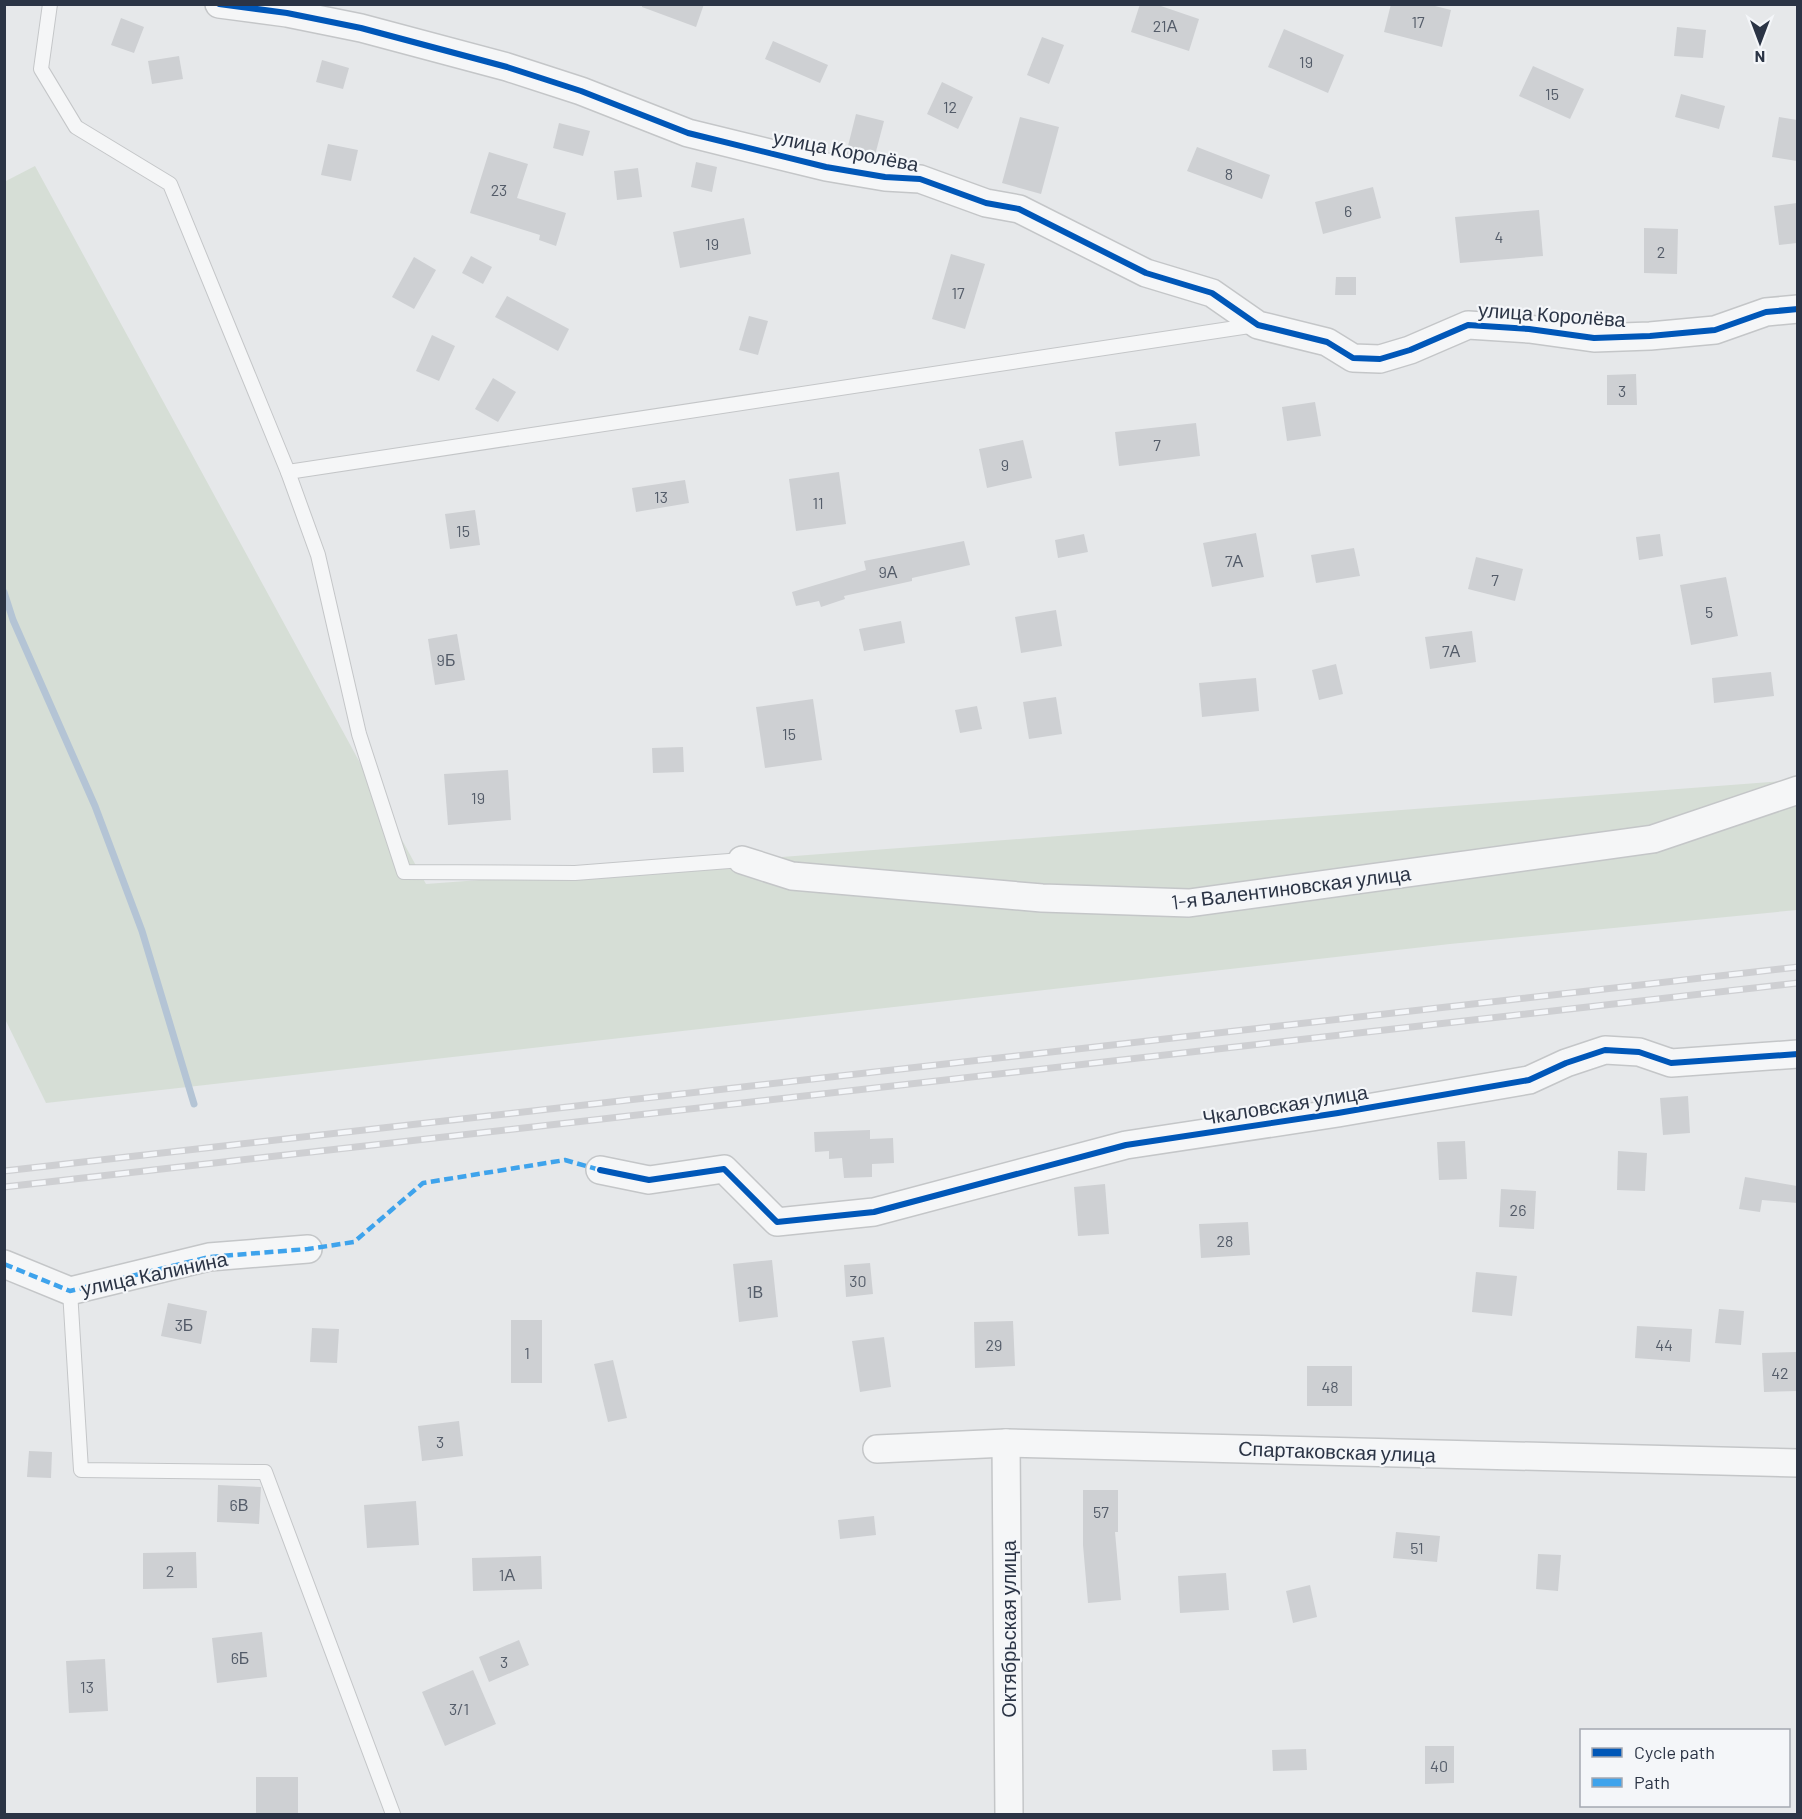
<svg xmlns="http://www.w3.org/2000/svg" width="1802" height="1819" font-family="Barlow,sans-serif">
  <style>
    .green { fill: #d6ded6 }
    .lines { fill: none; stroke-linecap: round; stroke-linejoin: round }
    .stream { stroke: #b4c4d5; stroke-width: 7 }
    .building { fill: #ced0d3 }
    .service-casing { stroke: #c4c6c8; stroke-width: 16 }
    .minor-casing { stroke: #c4c6c8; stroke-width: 30 }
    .service { stroke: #f5f6f7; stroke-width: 14 }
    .minor { stroke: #f5f6f7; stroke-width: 27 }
    .rail-casing { stroke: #cecfd2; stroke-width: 7 }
    .rail { stroke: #f4f6f9; stroke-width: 4.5; stroke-dasharray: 14; stroke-linecap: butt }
    .quiet { stroke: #3ea3ec; stroke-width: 4.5; stroke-dasharray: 9 4.5; stroke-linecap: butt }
    .cycleway-casing { stroke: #f4f6f9; stroke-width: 10 }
    .cycleway { stroke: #0057b8; stroke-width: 6 }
    .labels { text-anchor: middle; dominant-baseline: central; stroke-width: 4.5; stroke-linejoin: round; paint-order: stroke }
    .number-label { font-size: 16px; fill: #545c69 }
    .street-label { font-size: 20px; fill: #2b3445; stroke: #f4f6f9 }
  </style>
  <rect width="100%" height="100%" fill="#e6e8ea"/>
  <!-- green -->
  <path class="green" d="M 35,166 L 426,884 L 1797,780 L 1797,910 L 1450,944 L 46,1103 L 5,1019 L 4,182 Z"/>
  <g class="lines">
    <!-- stream -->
    <path class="stream" d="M 4,592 L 13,620 L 95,806 L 142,931 L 194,1104"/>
  </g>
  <!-- building -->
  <g class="building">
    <path d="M 642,4 L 704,4 L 696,27 L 642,7 Z"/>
    <path d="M 1140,4 L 1155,4 L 1199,19 L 1189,51 L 1131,32 Z"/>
    <path d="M 1391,4 L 1427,4 L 1451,10 L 1442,47 L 1384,32 Z"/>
    <path d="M 121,18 L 144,27 L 134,53 L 111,45 Z"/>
    <path d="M 1677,27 L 1706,30 L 1703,58 L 1674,56 Z"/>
    <path d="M 1284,29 L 1344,55 L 1328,93 L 1268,67 Z"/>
    <path d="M 1042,37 L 1064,45 L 1049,84 L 1027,75 Z"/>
    <path d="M 773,41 L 828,65 L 820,83 L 765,59 Z"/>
    <path d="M 179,56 L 183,79 L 152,84 L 148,61 Z"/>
    <path d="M 322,60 L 349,68 L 343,89 L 316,82 Z"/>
    <path d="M 1533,66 L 1584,89 L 1570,119 L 1519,96 Z"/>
    <path d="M 942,82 L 973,97 L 958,129 L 927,114 Z"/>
    <path d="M 1681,94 L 1725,106 L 1719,129 L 1675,117 Z"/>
    <path d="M 856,114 L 884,121 L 874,159 L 846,154 Z"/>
    <path d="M 1020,117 L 1059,127 L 1041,194 L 1002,183 Z"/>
    <path d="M 1779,117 L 1797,120 L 1797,161 L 1772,157 Z"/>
    <path d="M 559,123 L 590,131 L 583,156 L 553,148 Z"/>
    <path d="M 328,144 L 358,150 L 351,181 L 321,175 Z"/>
    <path d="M 1197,147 L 1270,175 L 1262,199 L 1187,171 Z"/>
    <path d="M 489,152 L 528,164 L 517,198 L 566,213 L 556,246 L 539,240 L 540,235 L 470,213 Z"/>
    <path d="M 696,162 L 717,167 L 712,192 L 691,187 Z"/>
    <path d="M 638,168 L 642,197 L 617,200 L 614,171 Z"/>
    <path d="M 1373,187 L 1381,218 L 1323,234 L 1315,202 Z"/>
    <path d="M 1797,203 L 1797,243 L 1779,245 L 1774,206 Z"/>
    <path d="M 1539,210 L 1543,256 L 1460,263 L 1455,217 Z"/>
    <path d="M 744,218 L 751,254 L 680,268 L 673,232 Z"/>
    <path d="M 1644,228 L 1678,229 L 1677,274 L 1644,273 Z"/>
    <path d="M 951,254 L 985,264 L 965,329 L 932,319 Z"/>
    <path d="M 471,256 L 492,267 L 483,284 L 462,273 Z"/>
    <path d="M 414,257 L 436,270 L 414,309 L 392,297 Z"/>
    <path d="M 1336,277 L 1356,277 L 1356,295 L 1335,295 Z"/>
    <path d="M 507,296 L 569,329 L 558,351 L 495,317 Z"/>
    <path d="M 749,316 L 768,321 L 758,355 L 739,350 Z"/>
    <path d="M 432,335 L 455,346 L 439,381 L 416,371 Z"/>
    <path d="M 1636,374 L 1637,405 L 1607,405 L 1607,375 Z"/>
    <path d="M 493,378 L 516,392 L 498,422 L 475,409 Z"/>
    <path d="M 1315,402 L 1321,436 L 1287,441 L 1282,407 Z"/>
    <path d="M 1196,423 L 1200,456 L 1119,466 L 1115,432 Z"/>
    <path d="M 1023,440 L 1032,478 L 987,488 L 979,449 Z"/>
    <path d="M 839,472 L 846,524 L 796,531 L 789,479 Z"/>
    <path d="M 685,480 L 689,503 L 636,512 L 632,488 Z"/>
    <path d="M 475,510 L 480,545 L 450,549 L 445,514 Z"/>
    <path d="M 1256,533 L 1264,577 L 1212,587 L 1203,543 Z"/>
    <path d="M 1084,534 L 1088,552 L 1058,558 L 1055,540 Z"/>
    <path d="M 1660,534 L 1663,556 L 1639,560 L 1636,537 Z"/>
    <path d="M 964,541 L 970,565 L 912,578 L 912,581 L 844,596 L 845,599 L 821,607 L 819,601 L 796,606 L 792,592 L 866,570 L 864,561 Z"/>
    <path d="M 1354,548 L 1360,576 L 1316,583 L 1311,555 Z"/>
    <path d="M 1476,557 L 1523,569 L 1515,601 L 1468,589 Z"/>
    <path d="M 1726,577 L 1738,636 L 1691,645 L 1680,585 Z"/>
    <path d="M 1056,610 L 1062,646 L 1021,653 L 1015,617 Z"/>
    <path d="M 901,621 L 905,643 L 864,651 L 859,629 Z"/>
    <path d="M 1472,631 L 1476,662 L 1430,669 L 1425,637 Z"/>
    <path d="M 457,634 L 465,680 L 435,685 L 428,639 Z"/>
    <path d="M 1336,664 L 1343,694 L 1319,700 L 1312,670 Z"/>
    <path d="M 1771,672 L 1774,696 L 1714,703 L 1712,678 Z"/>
    <path d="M 1256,678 L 1259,711 L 1202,717 L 1199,683 Z"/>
    <path d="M 1056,697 L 1062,734 L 1029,739 L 1023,702 Z"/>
    <path d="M 813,699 L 822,760 L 765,768 L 756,707 Z"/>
    <path d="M 977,706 L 982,729 L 960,733 L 955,710 Z"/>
    <path d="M 683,747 L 684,772 L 653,773 L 652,748 Z"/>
    <path d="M 508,770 L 511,820 L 448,825 L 444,774 Z"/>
    <path d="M 1688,1096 L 1690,1133 L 1663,1135 L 1660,1098 Z"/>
    <path d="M 870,1130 L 870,1139 L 893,1138 L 894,1163 L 872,1164 L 872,1177 L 844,1178 L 842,1158 L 829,1159 L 829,1151 L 815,1152 L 814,1132 Z"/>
    <path d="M 1465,1141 L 1467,1179 L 1439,1180 L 1437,1142 Z"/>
    <path d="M 1618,1151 L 1647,1153 L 1645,1191 L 1617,1190 Z"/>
    <path d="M 1745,1177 L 1797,1186 L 1797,1203 L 1762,1200 L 1760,1212 L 1739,1209 Z"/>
    <path d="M 1105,1184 L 1109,1234 L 1078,1236 L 1074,1187 Z"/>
    <path d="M 1501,1189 L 1536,1191 L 1534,1229 L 1499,1227 Z"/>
    <path d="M 1248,1222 L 1250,1255 L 1201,1258 L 1199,1224 Z"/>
    <path d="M 772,1260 L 778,1317 L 739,1322 L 733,1264 Z"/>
    <path d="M 870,1263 L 873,1294 L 846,1297 L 844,1265 Z"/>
    <path d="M 1476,1272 L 1517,1276 L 1512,1316 L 1472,1312 Z"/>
    <path d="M 168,1303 L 207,1311 L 201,1344 L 161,1336 Z"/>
    <path d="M 1719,1309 L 1744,1311 L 1741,1345 L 1715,1343 Z"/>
    <rect x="511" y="1320" width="31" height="63"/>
    <path d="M 1013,1321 L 1015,1366 L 975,1368 L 974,1322 Z"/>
    <path d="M 1637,1326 L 1692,1329 L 1690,1362 L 1635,1358 Z"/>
    <path d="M 312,1328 L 339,1329 L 337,1363 L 310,1362 Z"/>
    <path d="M 884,1337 L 891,1387 L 860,1392 L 852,1341 Z"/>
    <path d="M 1797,1352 L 1797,1391 L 1764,1392 L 1762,1353 Z"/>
    <path d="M 613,1360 L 627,1418 L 608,1422 L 594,1364 Z"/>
    <rect x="1307" y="1366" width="45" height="40"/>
    <path d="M 459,1421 L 463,1456 L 422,1461 L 418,1426 Z"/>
    <path d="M 29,1451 L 52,1452 L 51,1478 L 27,1477 Z"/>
    <path d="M 218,1485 L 261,1487 L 259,1524 L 217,1522 Z"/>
    <path d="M 1083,1490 L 1118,1490 L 1118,1532 L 1115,1532 L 1121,1600 L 1088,1603 L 1083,1545 Z"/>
    <path d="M 416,1501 L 419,1545 L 367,1548 L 364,1505 Z"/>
    <path d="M 874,1516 L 876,1535 L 840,1539 L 838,1520 Z"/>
    <path d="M 1396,1532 L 1440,1536 L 1437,1562 L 1393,1558 Z"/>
    <path d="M 196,1552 L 197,1588 L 143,1589 L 143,1553 Z"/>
    <path d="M 1538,1554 L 1561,1555 L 1558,1591 L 1536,1589 Z"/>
    <path d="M 541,1556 L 542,1589 L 473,1591 L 472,1558 Z"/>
    <path d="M 1226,1573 L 1229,1610 L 1180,1613 L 1178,1576 Z"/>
    <path d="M 1310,1585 L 1317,1617 L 1293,1623 L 1286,1591 Z"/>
    <path d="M 262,1632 L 267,1677 L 217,1683 L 212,1638 Z"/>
    <path d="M 519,1640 L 529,1665 L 489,1682 L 479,1657 Z"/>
    <path d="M 105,1659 L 108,1711 L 69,1713 L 66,1661 Z"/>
    <path d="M 473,1670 L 496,1724 L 445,1746 L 422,1692 Z"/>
    <path d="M 1425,1746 L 1454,1746 L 1454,1783 L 1425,1784 Z"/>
    <path d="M 1306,1749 L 1307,1770 L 1273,1771 L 1272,1750 Z"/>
    <rect x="256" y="1777" width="42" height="38"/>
  </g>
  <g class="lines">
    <!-- service casing -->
    <g class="service-casing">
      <g id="service">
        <path d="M 50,4 L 41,69 L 76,127 L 170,184 L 288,472 L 318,555 L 359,734 L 404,872 L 575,873 L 742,860"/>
        <path d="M 288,472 L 1256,325"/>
        <path d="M 70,1291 L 81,1470 L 265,1472 L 393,1814"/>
      </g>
    </g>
    <!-- minor casing -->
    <g class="minor-casing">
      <g id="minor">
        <path d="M 219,4 L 287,13 L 361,28 L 507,67 L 581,91 L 688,133 L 826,167 L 885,177 L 920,179 L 986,203 L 1019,209 L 1146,273 L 1212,293 L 1258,325 L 1327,342 L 1353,358 L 1380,359 L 1410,350 L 1468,325 L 1529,329 L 1594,338 L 1650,336 L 1715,330 L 1766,312 L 1798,309"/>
        <path d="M 742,860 L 792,876 L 1042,898 L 1189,903 L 1653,839 L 1798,790"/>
        <path d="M 600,1170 L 649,1180 L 724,1169 L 777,1222 L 874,1212 L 1126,1145 L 1338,1113 L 1529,1080 L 1566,1063 L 1605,1050 L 1639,1052 L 1671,1063 L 1798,1054"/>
        <path d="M 4,1264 L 70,1291 L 209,1257 L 308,1249"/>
        <path d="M 1006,1443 L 1009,1814"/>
        <path d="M 877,1449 L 1006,1443 L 1798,1463"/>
      </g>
    </g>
    <!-- service -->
    <use href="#service" class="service"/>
    <!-- minor -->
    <use href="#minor" class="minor"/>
    <!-- rail casing -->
    <g class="rail-casing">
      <g id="rail">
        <path d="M 4,1171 L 1798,967"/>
        <path d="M 4,1187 L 1798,983"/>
      </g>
    </g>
    <!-- rail -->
    <use href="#rail" class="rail"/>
    <!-- quiet -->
    <path class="quiet" d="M 4,1264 L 70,1291 L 209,1257 L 308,1249 L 354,1242 L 423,1183 L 565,1160 L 600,1170"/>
    <!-- cycleway casing -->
    <g class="cycleway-casing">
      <g id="cycleway">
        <path d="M 219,4 L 287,13 L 361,28 L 507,67 L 581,91 L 688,133 L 826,167 L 885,177 L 920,179 L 986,203 L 1019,209 L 1146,273 L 1212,293 L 1258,325 L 1327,342 L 1353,358 L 1380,359 L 1410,350 L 1468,325 L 1529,329 L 1594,338 L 1650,336 L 1715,330 L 1766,312 L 1798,309"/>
        <path d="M 600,1170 L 649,1180 L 724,1169 L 777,1222 L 874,1212 L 1126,1145 L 1338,1113 L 1529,1080 L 1566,1063 L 1605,1050 L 1639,1052 L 1671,1063 L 1798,1054"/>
      </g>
    </g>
    <!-- cycleway -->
    <use href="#cycleway" class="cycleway"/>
  </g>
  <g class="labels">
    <!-- number labels -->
    <g class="number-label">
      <text x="1418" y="21">17</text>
      <text x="1165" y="25">21А</text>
      <text x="1306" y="61">19</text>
      <text x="1552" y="93">15</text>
      <text x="950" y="106">12</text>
      <text x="1229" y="173">8</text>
      <text x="499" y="189">23</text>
      <text x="1348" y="210">6</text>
      <text x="1499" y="236">4</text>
      <text x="712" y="243">19</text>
      <text x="1661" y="251">2</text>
      <text x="958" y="292">17</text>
      <text x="1622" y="390">3</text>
      <text x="1157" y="444">7</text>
      <text x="1005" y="464">9</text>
      <text x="661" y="496">13</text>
      <text x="818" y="502">11</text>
      <text x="463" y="530">15</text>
      <text x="1234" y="560">7А</text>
      <text x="888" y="571">9А</text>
      <text x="1495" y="579">7</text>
      <text x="1709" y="611">5</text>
      <text x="1451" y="650">7А</text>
      <text x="446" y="659">9Б</text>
      <text x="789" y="733">15</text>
      <text x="478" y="797">19</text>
      <text x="1518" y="1209">26</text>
      <text x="1225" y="1240">28</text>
      <text x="858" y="1280">30</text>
      <text x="755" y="1291">1В</text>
      <text x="184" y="1324">3Б</text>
      <text x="994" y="1344">29</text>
      <text x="1664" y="1344">44</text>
      <text x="527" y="1352">1</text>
      <text x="1780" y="1372">42</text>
      <text x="1330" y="1386">48</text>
      <text x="440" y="1441">3</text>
      <text x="239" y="1504">6В</text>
      <text x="1101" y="1511">57</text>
      <text x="1417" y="1547">51</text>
      <text x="170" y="1570">2</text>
      <text x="507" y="1574">1А</text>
      <text x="240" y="1657">6Б</text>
      <text x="504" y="1661">3</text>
      <text x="87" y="1686">13</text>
      <text x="459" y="1708">3/1</text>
      <text x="1439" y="1765">40</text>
    </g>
    <!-- street labels -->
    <g class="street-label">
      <text transform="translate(846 150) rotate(11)">улица Королёва</text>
      <text transform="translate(1552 314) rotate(4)">улица Королёва</text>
      <text transform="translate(1291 887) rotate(-7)">1-я Валентиновская улица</text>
      <text transform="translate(1285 1104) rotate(-9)">Чкаловская улица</text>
      <text transform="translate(154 1273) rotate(-12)">улица Калинина</text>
      <text transform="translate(1337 1451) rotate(2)">Спартаковская улица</text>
      <text transform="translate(1008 1629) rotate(-90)">Октябрьская улица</text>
    </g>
  </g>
  <!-- border -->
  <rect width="1802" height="1819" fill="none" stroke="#2b3445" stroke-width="12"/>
  <!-- legend -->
  <rect x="1580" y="1729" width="210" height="78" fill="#f4f6f9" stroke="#a4a8b1" stroke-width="1.5"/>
  <rect x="1592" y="1748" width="30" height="9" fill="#0057b8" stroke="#a4a8b1" stroke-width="1.5"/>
  <text x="1634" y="1759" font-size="18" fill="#2b3445">Cycle path</text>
  <rect x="1592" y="1778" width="30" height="9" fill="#3ea3ec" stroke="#a4a8b1" stroke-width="1.5"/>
  <text x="1634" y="1789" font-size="18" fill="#2b3445">Path</text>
  <!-- north arrow -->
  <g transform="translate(1760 42) rotate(180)" stroke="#f4f6f9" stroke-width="4.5" paint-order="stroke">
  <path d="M0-4.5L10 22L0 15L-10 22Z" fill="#2b3445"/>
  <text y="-9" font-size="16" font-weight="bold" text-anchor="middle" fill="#2b3445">N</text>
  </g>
</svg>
